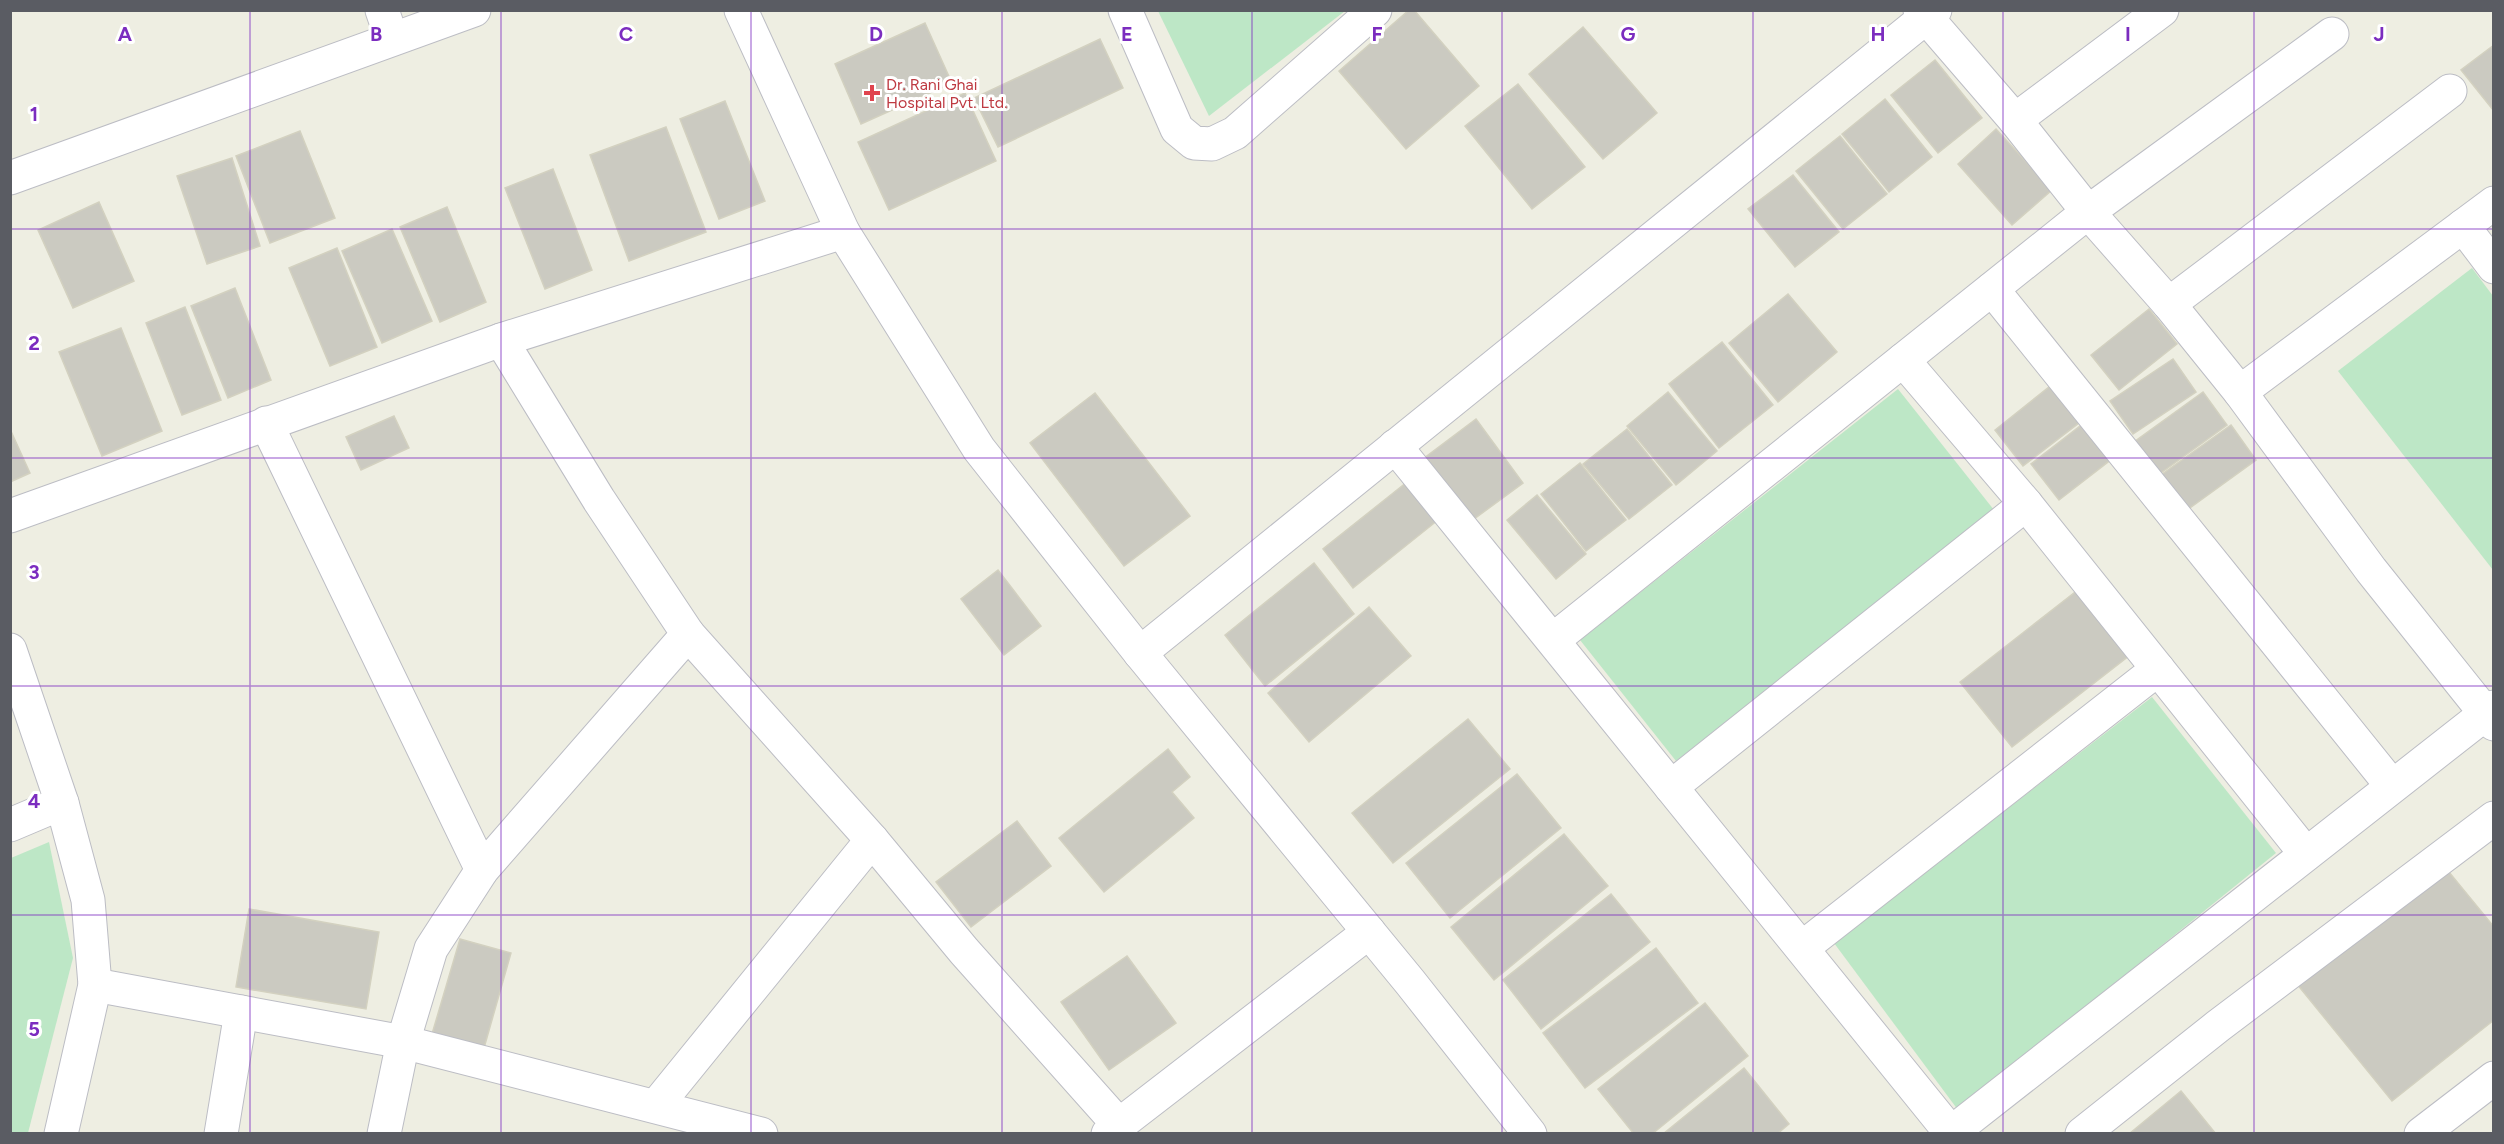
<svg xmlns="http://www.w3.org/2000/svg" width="2504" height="1144" font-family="Figtree,sans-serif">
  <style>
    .green { fill: #bde7c6 }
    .building { fill: #cbcac1; stroke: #d3d1c0; stroke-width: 1.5 }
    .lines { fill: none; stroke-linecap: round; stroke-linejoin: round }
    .minor-casing { stroke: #bcbdc4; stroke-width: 35 }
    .tertiary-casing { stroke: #bcbdc4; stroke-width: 35 }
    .minor { stroke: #fff; stroke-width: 33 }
    .tertiary { stroke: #fff; stroke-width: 33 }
    .grid { fill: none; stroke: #7b2cbf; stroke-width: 1.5; stroke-opacity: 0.55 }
    .health-dot { fill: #e0444e; stroke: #fff; stroke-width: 2 }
    .labels { text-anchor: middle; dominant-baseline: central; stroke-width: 6; stroke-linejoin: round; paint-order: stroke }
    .health-label { font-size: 16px; fill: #be3a42; stroke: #fff; text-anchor: start }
    .grid-label { font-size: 20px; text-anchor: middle; font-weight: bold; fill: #7b2cbf; stroke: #fff; stroke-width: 6; stroke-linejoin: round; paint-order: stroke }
  </style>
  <rect width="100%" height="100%" fill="#eeeee2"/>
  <!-- green -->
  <g class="green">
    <path d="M 1158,11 L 1345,11 L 1209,116 Z"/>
    <path d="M 2472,268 L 2493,296 L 2493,570 L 2338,371 Z"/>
    <path d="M 1898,389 L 1994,510 L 1676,761 L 1580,640 Z"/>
    <path d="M 2152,697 L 2276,853 L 1958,1110 L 1834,943 Z"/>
    <path d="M 49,842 L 73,958 L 28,1133 L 11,1133 L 11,858 Z"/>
  </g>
  <!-- building -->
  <g class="building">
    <path d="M 1409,10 L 1414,10 L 1479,86 L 1406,149 L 1339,71 Z"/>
    <path d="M 925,23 L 952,83 L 861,124 L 835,64 Z"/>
    <path d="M 1583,27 L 1657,113 L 1603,159 L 1529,74 Z"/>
    <path d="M 1100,39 L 1123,88 L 998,147 L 974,98 Z"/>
    <path d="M 2494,45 L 2494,111 L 2461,70 Z"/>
    <path d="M 1935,60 L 1982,118 L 1938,153 L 1891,95 Z"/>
    <path d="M 1518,84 L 1585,167 L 1532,209 L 1465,126 Z"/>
    <path d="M 965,93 L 996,161 L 889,210 L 858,142 Z"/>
    <path d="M 1885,99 L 1932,157 L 1889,192 L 1842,134 Z"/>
    <path d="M 725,101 L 765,201 L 719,219 L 680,119 Z"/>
    <path d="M 666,127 L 706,232 L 629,261 L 590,155 Z"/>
    <path d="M 1996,129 L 2052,190 L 2012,225 L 1958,164 Z"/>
    <path d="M 300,131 L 335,218 L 270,243 L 236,156 Z"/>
    <path d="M 1840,136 L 1887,194 L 1843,229 L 1796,171 Z"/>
    <path d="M 232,158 L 260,246 L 207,264 L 177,176 Z"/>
    <path d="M 553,169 L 592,270 L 545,289 L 505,188 Z"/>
    <path d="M 1793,175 L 1839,232 L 1795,267 L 1748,209 Z"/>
    <path d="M 99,202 L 134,281 L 73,308 L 38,230 Z"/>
    <path d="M 447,207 L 486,302 L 440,322 L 400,227 Z"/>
    <path d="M 392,229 L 432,321 L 382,343 L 342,251 Z"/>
    <path d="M 337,248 L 377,347 L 330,366 L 289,268 Z"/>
    <path d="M 235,288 L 271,380 L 228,398 L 191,306 Z"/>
    <path d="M 1788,294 L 1837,352 L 1778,402 L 1729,343 Z"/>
    <path d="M 185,307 L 221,400 L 182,415 L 146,323 Z"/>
    <path d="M 2149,309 L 2177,344 L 2119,390 L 2091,355 Z"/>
    <path d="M 121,328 L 162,431 L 102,456 L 59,352 Z"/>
    <path d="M 1722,342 L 1773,405 L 1719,448 L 1669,384 Z"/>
    <path d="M 2173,359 L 2196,392 L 2133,434 L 2110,401 Z"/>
    <path d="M 2059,379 L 2088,416 L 2023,466 L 1995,430 Z"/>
    <path d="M 1668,392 L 1717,451 L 1676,485 L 1627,426 Z"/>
    <path d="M 2203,392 L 2227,425 L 2158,475 L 2134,442 Z"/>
    <path d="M 1095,393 L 1190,516 L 1124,566 L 1030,443 Z"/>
    <path d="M 394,416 L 409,448 L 361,470 L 346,437 Z"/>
    <path d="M 1476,419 L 1523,483 L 1470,522 L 1423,459 Z"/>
    <path d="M 2089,419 L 2117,455 L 2059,500 L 2031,464 Z"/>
    <path d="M 2231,425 L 2256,460 L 2187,510 L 2161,475 Z"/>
    <path d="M 10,429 L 30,473 L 10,482 Z"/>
    <path d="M 1627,429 L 1672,485 L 1629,519 L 1583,464 Z"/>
    <path d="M 1580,463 L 1626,520 L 1586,551 L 1541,494 Z"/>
    <path d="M 1407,482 L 1438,520 L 1353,588 L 1323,549 Z"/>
    <path d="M 1537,495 L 1586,554 L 1556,579 L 1507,520 Z"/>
    <path d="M 1314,563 L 1354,614 L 1265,686 L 1225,635 Z"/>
    <path d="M 998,570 L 1041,626 L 1004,655 L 961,599 Z"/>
    <path d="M 2079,589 L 2130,655 L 2012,747 L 1960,682 Z"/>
    <path d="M 1369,607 L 1411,656 L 1309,742 L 1268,693 Z"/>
    <path d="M 1468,719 L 1510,769 L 1393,863 L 1352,813 Z"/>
    <path d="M 1168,749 L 1190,777 L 1172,792 L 1194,818 L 1104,892 L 1059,838 Z"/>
    <path d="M 1517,774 L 1561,828 L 1450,918 L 1406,863 Z"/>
    <path d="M 1017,821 L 1051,866 L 971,927 L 936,882 Z"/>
    <path d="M 1564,834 L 1608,886 L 1494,980 L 1451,927 Z"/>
    <path d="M 2444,866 L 2494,927 L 2494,1020 L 2392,1101 L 2297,984 Z"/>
    <path d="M 1611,894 L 1650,942 L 1541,1029 L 1503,980 Z"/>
    <path d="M 249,909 L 379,932 L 366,1009 L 236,987 Z"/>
    <path d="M 460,939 L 511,953 L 484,1048 L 432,1034 Z"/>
    <path d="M 1656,948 L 1698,1003 L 1585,1088 L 1543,1033 Z"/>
    <path d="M 1127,956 L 1176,1023 L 1109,1070 L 1061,1002 Z"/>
    <path d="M 1705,1003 L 1748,1056 L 1652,1134 L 1634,1134 L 1598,1089 Z"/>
    <path d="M 1744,1068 L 1789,1124 L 1777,1134 L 1663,1134 Z"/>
    <path d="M 2181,1091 L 2216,1134 L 2129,1134 Z"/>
  </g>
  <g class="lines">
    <!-- minor casing -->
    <g class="minor-casing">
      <g id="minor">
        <path d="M 382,10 L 392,39"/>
        <path d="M 741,10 L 843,232 L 979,449 L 1140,653 L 1410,982 L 1530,1134"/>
        <path d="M 1125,10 L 1177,129 L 1194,143 L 1212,144 L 1235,133 L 1375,10"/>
        <path d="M 1920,10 L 2015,120 L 2088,212 L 2169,304 L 2240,392 L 2371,570 L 2494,724"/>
        <path d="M 2015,120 L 2162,10"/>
        <path d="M 10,178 L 474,10"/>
        <path d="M 2463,226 L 2494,267"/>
        <path d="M 1992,289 L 2392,786"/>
        <path d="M 2169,304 L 2450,91"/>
        <path d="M 1903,360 L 2026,504 L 2306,854"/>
        <path d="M 2240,392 L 2494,203"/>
        <path d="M 266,423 L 482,870"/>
        <path d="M 1395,446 L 1951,1133 L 2494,707"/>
        <path d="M 10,516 L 501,340 L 843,232"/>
        <path d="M 688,634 L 872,840"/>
        <path d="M 1553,640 L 2088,212 L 2332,34"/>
        <path d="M 10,650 L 62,803"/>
        <path d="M 1140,653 L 1935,10"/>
        <path d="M 1671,787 L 2026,504"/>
        <path d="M 10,825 L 62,803 L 88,900 L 95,985 L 61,1134"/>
        <path d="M 1802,948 L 2158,669"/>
        <path d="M 95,985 L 403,1042 L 761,1134"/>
        <path d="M 656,1106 L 872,840 L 964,951 L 1119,1125 L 1108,1134"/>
        <path d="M 1119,1125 L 1369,932"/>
        <path d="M 221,1134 L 241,1012"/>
        <path d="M 384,1134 L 403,1042 L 431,949 L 482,870 L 688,634 L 599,500 L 501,340"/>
        <path d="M 2082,1134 L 2218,1026 L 2494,818"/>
      </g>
    </g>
    <!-- tertiary casing -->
    <g class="tertiary-casing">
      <path id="tertiary" d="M 2421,1134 L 2494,1078"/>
    </g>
    <!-- minor -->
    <use href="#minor" class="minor"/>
    <!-- tertiary -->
    <use href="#tertiary" class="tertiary"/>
  </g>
  <!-- grid -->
  <path class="grid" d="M 250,10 L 250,1134M 501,10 L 501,1134M 751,10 L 751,1134M 1002,10 L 1002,1134M 1252,10 L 1252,1134M 1502,10 L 1502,1134M 1753,10 L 1753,1134M 2003,10 L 2003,1134M 2254,10 L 2254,1134M 10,229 L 2494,229M 10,458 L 2494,458M 10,686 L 2494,686M 10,915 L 2494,915"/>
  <!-- markers -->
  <path class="health-dot" d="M869 84h6v6h6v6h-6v6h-6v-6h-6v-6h6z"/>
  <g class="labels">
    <!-- health labels -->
    <g class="health-label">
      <text x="886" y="84">Dr. Rani Ghai<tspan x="886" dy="18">Hospital Pvt. Ltd.</tspan></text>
    </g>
  </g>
  <g class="grid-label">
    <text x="125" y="41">A</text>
    <text x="376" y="41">B</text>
    <text x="626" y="41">C</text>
    <text x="876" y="41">D</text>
    <text x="1127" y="41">E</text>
    <text x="1377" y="41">F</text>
    <text x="1628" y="41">G</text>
    <text x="1878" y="41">H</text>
    <text x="2128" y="41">I</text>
    <text x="2379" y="41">J</text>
    <text x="34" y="121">1</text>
    <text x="34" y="350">2</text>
    <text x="34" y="579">3</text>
    <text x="34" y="808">4</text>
    <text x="34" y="1036">5</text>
  </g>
  <!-- border -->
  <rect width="2504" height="1144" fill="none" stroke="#5a5c63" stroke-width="24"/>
</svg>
